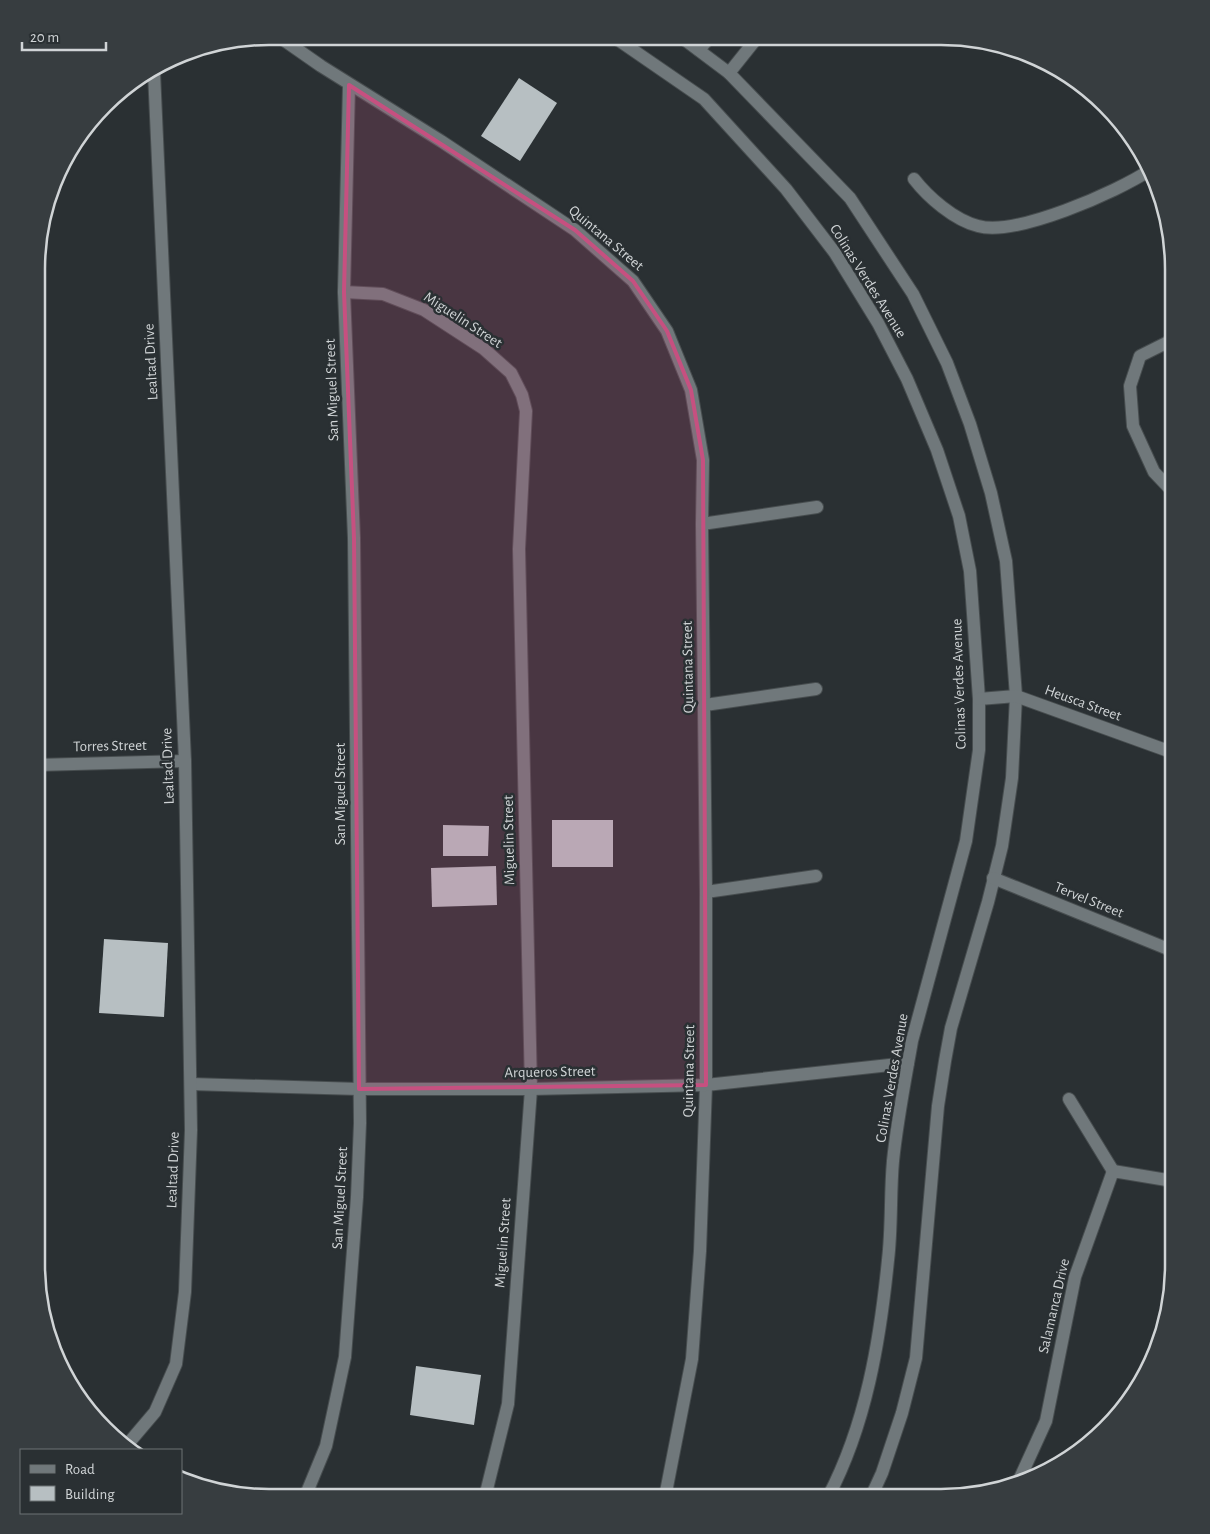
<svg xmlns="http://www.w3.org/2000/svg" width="1210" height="1534" font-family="'Alegreya Sans',sans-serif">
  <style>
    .building { fill: #b7bfc2 }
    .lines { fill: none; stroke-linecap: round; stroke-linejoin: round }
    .lane-casing { stroke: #474d4f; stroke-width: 14 }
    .street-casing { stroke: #474d4f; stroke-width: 14 }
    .lane { stroke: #70787b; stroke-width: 12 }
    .street { stroke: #70787b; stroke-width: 12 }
    .marked { fill: #c65080; fill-opacity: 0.2; stroke: #c65080; stroke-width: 4; stroke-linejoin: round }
    .labels { text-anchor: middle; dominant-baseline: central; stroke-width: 5; stroke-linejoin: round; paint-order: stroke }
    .street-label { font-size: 15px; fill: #d0d4d6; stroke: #2a3033 }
    .rim { fill: none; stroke: #d0d4d6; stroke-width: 2.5 }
  </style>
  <rect width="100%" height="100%" fill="#2a3033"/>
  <!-- building -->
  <g class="building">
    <path d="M 519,78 L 557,103 L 520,161 L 481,136 Z"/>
    <rect x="552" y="820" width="61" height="47"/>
    <path d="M 443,825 L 489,826 L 488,856 L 443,856 Z"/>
    <path d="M 496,866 L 497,905 L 432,907 L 431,868 Z"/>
    <path d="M 104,939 L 168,943 L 164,1017 L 99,1013 Z"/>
    <path d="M 416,1366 L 481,1375 L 474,1425 L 410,1415 Z"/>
  </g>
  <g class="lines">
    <!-- lane casing -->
    <g class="lane-casing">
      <g id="lane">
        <path d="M 824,38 L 825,39"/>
        <path d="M 699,50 L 709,38"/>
        <path d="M 729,73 L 757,38"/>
        <path d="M 914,179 C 928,197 954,220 978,226 C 1015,237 1117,192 1150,170"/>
      </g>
    </g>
    <!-- street casing -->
    <g class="street-casing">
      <g id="street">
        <path d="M 278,36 L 321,66 L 441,141 L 575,230 L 633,281 L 667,331 L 691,390 L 703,460 L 702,524 L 706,892 L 706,1085 L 700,1251 L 692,1359 L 665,1497"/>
        <path d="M 614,37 L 704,99 L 786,189 L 835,253 L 878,323 L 907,379 L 937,450 L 959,516 L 970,571 L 979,699 L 979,750 L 966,841 L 912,1041 C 905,1081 897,1121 893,1161 C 890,1194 892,1227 888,1260 C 880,1341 866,1425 828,1497"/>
        <path d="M 681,37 L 729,73 L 850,198 L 913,294 L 947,363 L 970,424 L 991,493 L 1006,561 L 1016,696 L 1012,778 L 1002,846 L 988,902 L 951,1028 L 945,1061 L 938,1106 L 916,1358 L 902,1413 L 882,1473 L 871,1497"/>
        <path d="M 344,292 L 383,294 L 424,310 L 484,349 L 511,373 L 522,395 L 526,411 L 519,549 L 531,1089 L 508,1404 L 485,1497"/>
        <path d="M 1174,493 L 1154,472 L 1133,426 L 1130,386 L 1140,356 L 1174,339"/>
        <path d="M 702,524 L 817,507"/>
        <path d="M 979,699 L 1016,696 L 1174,753"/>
        <path d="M 705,705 L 816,689"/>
        <path d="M 37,765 L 185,761"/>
        <path d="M 993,878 L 1173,951"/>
        <path d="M 706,892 L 816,876"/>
        <path d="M 191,1084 L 359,1089 L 531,1089 L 706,1085 L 908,1063"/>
        <path d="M 1069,1099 L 1113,1171"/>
        <path d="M 127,1445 L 155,1412 L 176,1364 L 185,1292 L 191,1130 L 185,761 L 154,72"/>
        <path d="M 1020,1478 L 1046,1421 L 1075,1277 L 1113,1171 L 1173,1181"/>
        <path d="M 305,1497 L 326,1446 L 345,1357 L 357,1197 L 360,1123 L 354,538 L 344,292 L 349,85"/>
      </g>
    </g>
    <!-- lane -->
    <use href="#lane" class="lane"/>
    <!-- street -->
    <use href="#street" class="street"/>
  </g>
  <!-- marked area -->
  <path class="marked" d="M 349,85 L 575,230 L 633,281 L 667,331 L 691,390 L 703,460 L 706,1085 L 359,1089 L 354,538 L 344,292 Z"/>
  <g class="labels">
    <!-- street labels -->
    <g class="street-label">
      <text transform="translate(606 238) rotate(40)">Quintana Street</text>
      <text transform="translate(868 281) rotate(58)">Colinas Verdes Avenue</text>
      <text transform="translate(463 320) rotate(33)">Miguelin Street</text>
      <text transform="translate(151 362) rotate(-93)">Lealtad Drive</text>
      <text transform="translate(332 390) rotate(-92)">San Miguel Street</text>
      <text transform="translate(688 667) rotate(-91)">Quintana Street</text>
      <text transform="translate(959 684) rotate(-92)">Colinas Verdes Avenue</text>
      <text transform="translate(1083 703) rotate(20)">Heusca Street</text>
      <text transform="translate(110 746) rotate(-1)">Torres Street</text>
      <text transform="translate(168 766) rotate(-92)">Lealtad Drive</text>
      <text transform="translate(340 794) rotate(-90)">San Miguel Street</text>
      <text transform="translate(509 840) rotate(-91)">Miguelin Street</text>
      <text transform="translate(1089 900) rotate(22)">Tervel Street</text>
      <text transform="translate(689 1071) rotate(-89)">Quintana Street</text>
      <text transform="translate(550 1072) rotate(-1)">Arqueros Street</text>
      <text transform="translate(892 1078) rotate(-80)">Colinas Verdes Avenue</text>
      <text transform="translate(173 1170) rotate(-88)">Lealtad Drive</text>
      <text transform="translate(340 1198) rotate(-87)">San Miguel Street</text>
      <text transform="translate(503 1243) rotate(-86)">Miguelin Street</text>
      <text transform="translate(1054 1306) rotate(-77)">Salamanca Drive</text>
    </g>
  </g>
  <!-- crop -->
  <path d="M0 0H1210V1534H0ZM269 45H941A224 224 0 0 1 1165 269V1265A224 224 0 0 1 941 1489H269A224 224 0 0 1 45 1265V269A224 224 0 0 1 269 45Z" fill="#373d40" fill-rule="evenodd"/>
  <path class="rim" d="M269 45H941A224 224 0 0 1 1165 269V1265A224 224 0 0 1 941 1489H269A224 224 0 0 1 45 1265V269A224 224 0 0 1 269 45Z"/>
  <!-- legend -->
  <rect x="20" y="1449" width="162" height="65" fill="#2a3033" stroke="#6c7274"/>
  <rect x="30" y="1465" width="25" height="8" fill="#70787b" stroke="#6c7274"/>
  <text x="65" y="1474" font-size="15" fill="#d0d4d6">Road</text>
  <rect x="30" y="1486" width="25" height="15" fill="#b7bfc2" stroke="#6c7274"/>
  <text x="65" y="1499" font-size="15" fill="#d0d4d6">Building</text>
  <!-- scale -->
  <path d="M22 42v8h84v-8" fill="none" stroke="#d0d4d6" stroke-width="2.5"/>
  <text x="30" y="42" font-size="15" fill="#d0d4d6" stroke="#2a3033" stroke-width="4" paint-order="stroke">20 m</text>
</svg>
